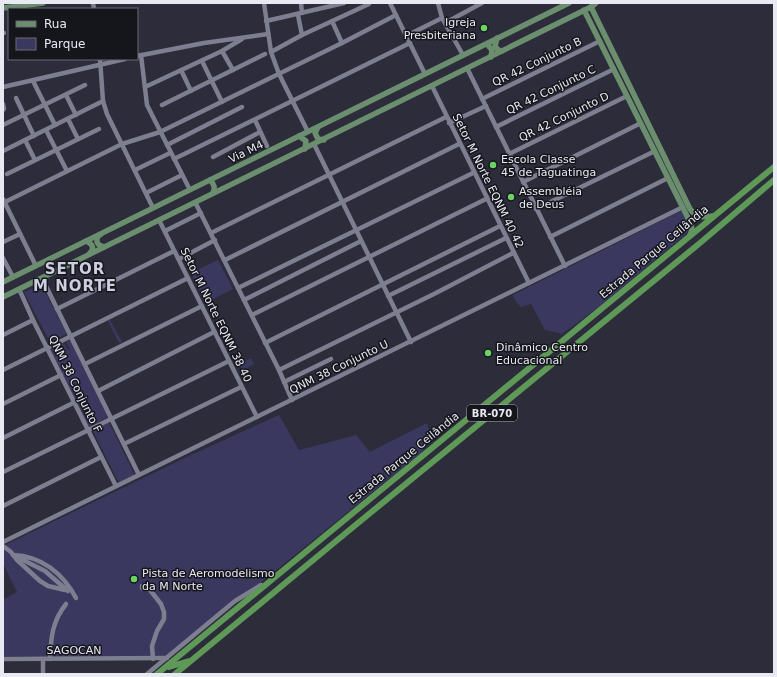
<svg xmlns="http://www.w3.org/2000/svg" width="777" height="677" font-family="'DejaVu Sans',sans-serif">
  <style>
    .green { fill: #3a385f }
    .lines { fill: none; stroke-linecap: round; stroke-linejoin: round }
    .minor { stroke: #7d7e8f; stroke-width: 4.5 }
    .major { stroke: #6a8e6e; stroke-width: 5.5 }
    .highway { stroke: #5e9958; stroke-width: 6 }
    .poi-dot { fill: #6cd362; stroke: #15151c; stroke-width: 1.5 }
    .labels { text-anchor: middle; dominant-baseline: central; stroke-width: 3; stroke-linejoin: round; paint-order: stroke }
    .shield { fill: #15151c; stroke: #a9a9b2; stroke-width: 1 }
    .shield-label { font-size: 10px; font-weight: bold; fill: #e9e9f3 }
    .poi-label { font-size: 11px; fill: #e9e9f3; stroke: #15151c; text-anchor: start }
    .street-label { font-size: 11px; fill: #e9e9f3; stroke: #15151c }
    .district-label { font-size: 15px; font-weight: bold; letter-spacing: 1px; fill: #cecee1; stroke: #15151c }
  </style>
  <rect width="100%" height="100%" fill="#2c2c3a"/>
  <!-- green -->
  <g class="green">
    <path d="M 681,211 C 686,217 691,225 688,232 L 600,306 L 562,334 L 545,330 L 531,304 L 521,307 L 516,302 L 513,295 Z"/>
    <path d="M 218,260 L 233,289 L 205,303 L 191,273 Z"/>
    <path d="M 41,284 L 67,334 L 50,342 L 24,292 Z"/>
    <path d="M 110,320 L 122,342 L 119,343 L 108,321 Z"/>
    <path d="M 71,340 L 108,417 L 89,427 L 50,350 L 64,343 L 68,350 L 70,348 L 66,342 Z"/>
    <path d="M 251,358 L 254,364 L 242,371 L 239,364 Z"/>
    <path d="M 279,415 L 299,450 L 356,435 L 370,452 L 427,423 L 431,437 L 422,452 L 254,588 L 165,657 L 51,657 L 3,656 L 3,600 L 17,592 L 3,563 L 3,546 L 191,455 Z"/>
    <path d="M 109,422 L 135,476 L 119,483 L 93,431 Z"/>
  </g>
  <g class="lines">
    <!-- minor -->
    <g class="minor">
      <path d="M 93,3 L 94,9"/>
      <path d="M 264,3 L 271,52 L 279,74 L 308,132"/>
      <path d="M 301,3 L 302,13"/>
      <path d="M 390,3 L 425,74"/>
      <path d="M 438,3 L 442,18 L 463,55"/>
      <path d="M 298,15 L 302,35"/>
      <path d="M 266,21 L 344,3"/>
      <path d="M 332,21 L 342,43"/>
      <path d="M 445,23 L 482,3"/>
      <path d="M 3,33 L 4,33"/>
      <path d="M 406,36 L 442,18"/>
      <path d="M 222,51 L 233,70"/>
      <path d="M 271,52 L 302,35 L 369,4"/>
      <path d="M 141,55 L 147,105 L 190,190"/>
      <path d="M 137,56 L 204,43 L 268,34"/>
      <path d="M 100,59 L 103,101 L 107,114 L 153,208"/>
      <path d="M 202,61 L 222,102"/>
      <path d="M 467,68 L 565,266"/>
      <path d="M 181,70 L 191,91"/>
      <path d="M 33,81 L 55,125"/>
      <path d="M 432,86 L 529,283"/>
      <path d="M 3,87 L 125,59"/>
      <path d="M 145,87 L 222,51 L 242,39"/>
      <path d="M 66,95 L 76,115"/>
      <path d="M 16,98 L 34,136"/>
      <path d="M 482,99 L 600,41"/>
      <path d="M 3,104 L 4,109 L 3,110"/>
      <path d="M 162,105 L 265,54"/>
      <path d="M 68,119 L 78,139"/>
      <path d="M 255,120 L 267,146"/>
      <path d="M 449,123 L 486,106"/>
      <path d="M 3,125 L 85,85"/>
      <path d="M 496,127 L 614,69"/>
      <path d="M 46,130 L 67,171"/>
      <path d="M 25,140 L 35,160"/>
      <path d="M 314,144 L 411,342"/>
      <path d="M 167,145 L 242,107"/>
      <path d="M 3,151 L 103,101"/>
      <path d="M 509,154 L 627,96"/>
      <path d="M 213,157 L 260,132"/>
      <path d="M 174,159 L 410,43"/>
      <path d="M 135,170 L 170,153"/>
      <path d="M 7,174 L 99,129"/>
      <path d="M 523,182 L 641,123"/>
      <path d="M 146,193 L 182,175"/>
      <path d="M 3,199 L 36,266"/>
      <path d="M 5,202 L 122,144 L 160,132 L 342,43 L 396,15"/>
      <path d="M 195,202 L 279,370 L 292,400"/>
      <path d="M 536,209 L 655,151"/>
      <path d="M 159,220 L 257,417"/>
      <path d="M 165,231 L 201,213"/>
      <path d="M 211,233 L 446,117"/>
      <path d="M 550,237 L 668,178"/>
      <path d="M 3,242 L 20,234"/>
      <path d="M 3,258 L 13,277"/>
      <path d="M 179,259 L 215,240"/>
      <path d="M 225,260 L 459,144"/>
      <path d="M 42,278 L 139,475"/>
      <path d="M 238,288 L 473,173"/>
      <path d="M 19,289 L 33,320 L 116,486"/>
      <path d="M 388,296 L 506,238"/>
      <path d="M 244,300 L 361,241"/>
      <path d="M 57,309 L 174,251"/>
      <path d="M 252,315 L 486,199"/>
      <path d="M 3,335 L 33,320"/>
      <path d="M 265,343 L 500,226"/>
      <path d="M 85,364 L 202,306"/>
      <path d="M 3,370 L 188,278"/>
      <path d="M 279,370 L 434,294 L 513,253"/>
      <path d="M 284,382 L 331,359"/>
      <path d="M 98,391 L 214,332"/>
      <path d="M 3,404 L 61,375"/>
      <path d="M 3,438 L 75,402"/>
      <path d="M 124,444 L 241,387"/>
      <path d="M 3,472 L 229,361"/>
      <path d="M 3,506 L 101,457"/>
      <path d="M 3,542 L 683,207"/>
      <path d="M 3,546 L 11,552 L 17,560 L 40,581 L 48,586 L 65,590"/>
      <path d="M 142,586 L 142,588 L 150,590 L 161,604 L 164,612 L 164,619 L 157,631 L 152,646 L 153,659"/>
      <path d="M 68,591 L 45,571 L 13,555 C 41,556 63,573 76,598"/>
      <path d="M 3,659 L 167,658"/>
      <path d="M 50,659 C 51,637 52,622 66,604"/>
      <path d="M 43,674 L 43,659"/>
      <path d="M 147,674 L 235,601 L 261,585"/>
    </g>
    <!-- major -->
    <g class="major">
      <path d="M 591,7 L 690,209 C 696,217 703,218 713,216"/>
      <path d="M 3,8 L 43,3"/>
      <path d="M 584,10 L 691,224 L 692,230 L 690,235"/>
      <path d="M 497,38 L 495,46 L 498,50 L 502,51"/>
      <path d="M 487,44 L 492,50 L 491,57"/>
      <path d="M 318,127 L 315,133 L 318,139 L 324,140"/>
      <path d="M 299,136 L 306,141 L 305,149"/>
      <path d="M 210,180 C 214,184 216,188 213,193"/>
      <path d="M 100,235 L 97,237 L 97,242 L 99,245 L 104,247"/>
      <path d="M 86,241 C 93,244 95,249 89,254"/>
      <path d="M 3,282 L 569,3"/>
      <path d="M 3,297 L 591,7 L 596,3"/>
    </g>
    <!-- highway -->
    <g class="highway">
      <path d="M 169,667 L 189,661"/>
      <path d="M 157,674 L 774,167"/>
      <path d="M 175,674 L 358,523 L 700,243 L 774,180"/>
    </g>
  </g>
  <!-- markers -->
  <g class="poi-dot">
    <circle cx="484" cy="28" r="4"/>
    <circle cx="493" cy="165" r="4"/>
    <circle cx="511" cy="197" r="4"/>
    <circle cx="488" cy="353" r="4"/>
    <circle cx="134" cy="579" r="4"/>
  </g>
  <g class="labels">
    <!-- shield labels -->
    <rect class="shield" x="467" y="405" width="50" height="16" rx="3"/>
    <g class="shield-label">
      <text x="492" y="413">BR-070</text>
    </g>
    <!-- poi labels -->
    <g class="poi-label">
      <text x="476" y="22" text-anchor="end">Igreja<tspan x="476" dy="13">Presbiteriana</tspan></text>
      <text x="501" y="159">Escola Classe<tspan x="501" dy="13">45 de Taguatinga</tspan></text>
      <text x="519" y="191">Assembléia<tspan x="519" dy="13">de Deus</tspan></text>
      <text x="496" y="347">Dinâmico Centro<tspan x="496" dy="13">Educacional</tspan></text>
      <text x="142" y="573">Pista de Aeromodelismo<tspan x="142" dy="13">da M Norte</tspan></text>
    </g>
    <!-- street labels -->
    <g class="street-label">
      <text transform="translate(537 62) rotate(-26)">QR 42 Conjunto B</text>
      <text transform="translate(551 90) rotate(-26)">QR 42 Conjunto C</text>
      <text transform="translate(564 117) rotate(-26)">QR 42 Conjunto D</text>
      <text transform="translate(246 152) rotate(-26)">Via M4</text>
      <text transform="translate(488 181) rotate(64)">Setor M Norte EQNM 40 42</text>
      <text transform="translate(654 252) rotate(-40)">Estrada Parque Ceilândia</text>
      <text transform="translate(216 315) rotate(64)">Setor M Norte EQNM 38 40</text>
      <text transform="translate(339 367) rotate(-26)">QNM 38 Conjunto U</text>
      <text transform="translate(75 384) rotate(64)">QNM 38 Conjunto F</text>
      <text transform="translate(404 458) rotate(-39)">Estrada Parque Ceilândia</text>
      <text x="74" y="650">SAGOCAN</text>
    </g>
    <!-- district labels -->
    <g class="district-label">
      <text x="75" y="269">SETOR<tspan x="75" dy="17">M NORTE</tspan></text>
    </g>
  </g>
  <!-- border -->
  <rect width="777" height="677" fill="none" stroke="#e9e9f3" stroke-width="8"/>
  <!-- legend -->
  <rect x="8" y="8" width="130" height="52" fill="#15151c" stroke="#6a6a72"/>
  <rect x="16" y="21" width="20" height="6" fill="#6a8e6e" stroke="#6a6a72"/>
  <text x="44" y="28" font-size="12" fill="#e9e9f3">Rua</text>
  <rect x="16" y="38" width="20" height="12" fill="#3a385f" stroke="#6a6a72"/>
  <text x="44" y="48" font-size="12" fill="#e9e9f3">Parque</text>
</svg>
